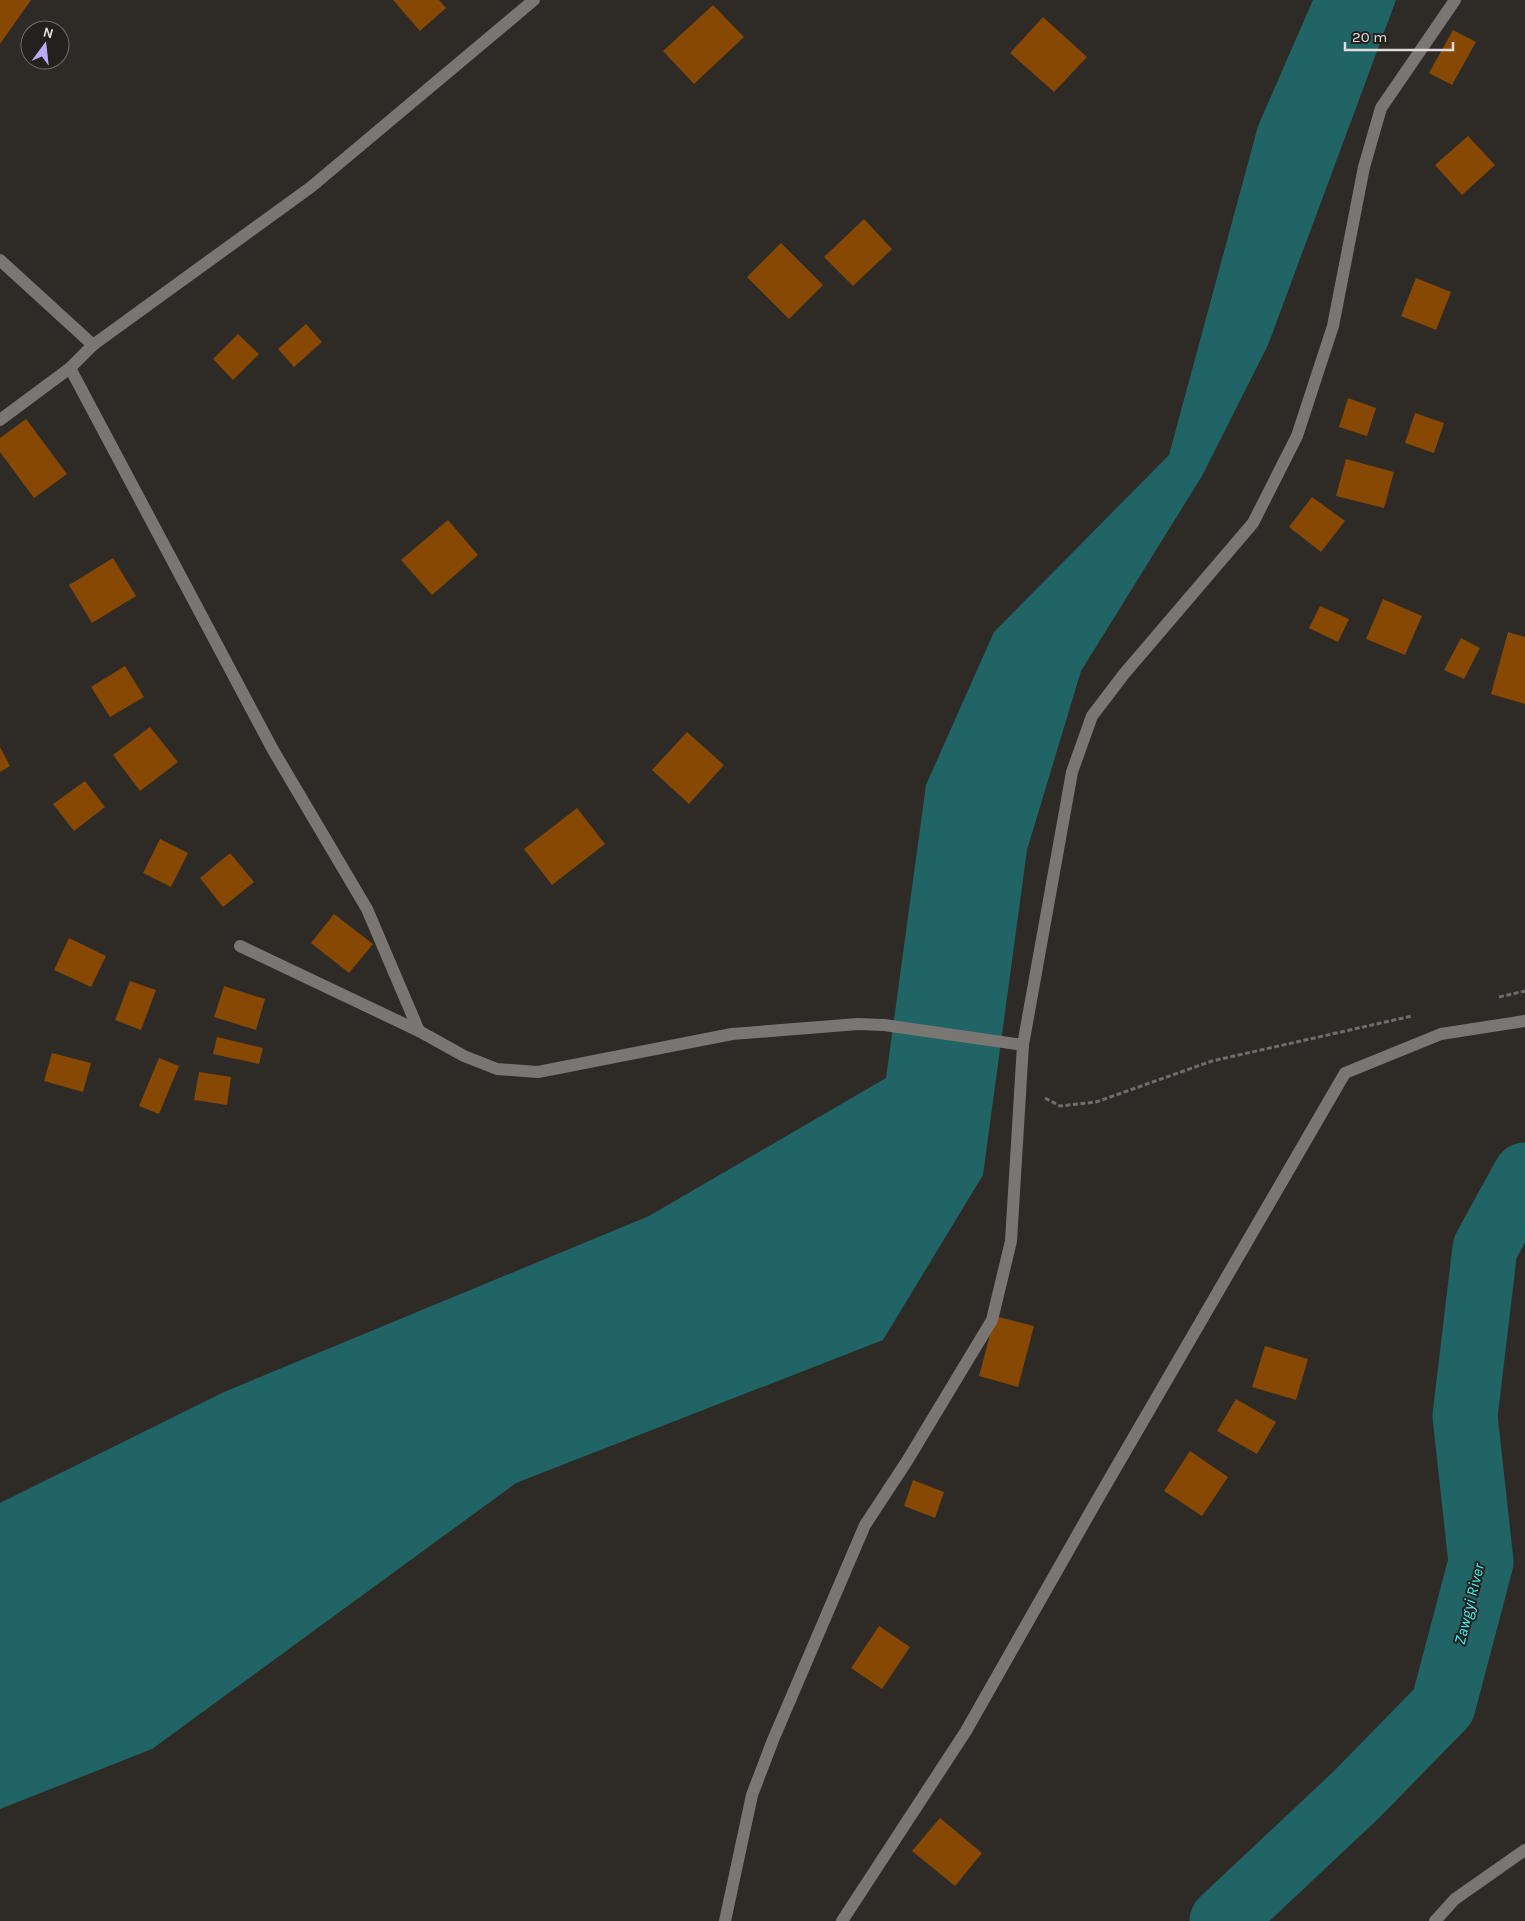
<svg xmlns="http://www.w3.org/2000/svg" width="1525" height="1921" font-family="Karla,sans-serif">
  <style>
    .water { fill: #206465 }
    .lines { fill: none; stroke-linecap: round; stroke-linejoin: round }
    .river { stroke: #206465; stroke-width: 65 }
    .building { fill: #864802 }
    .path { stroke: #706c69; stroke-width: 3; stroke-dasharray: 5 2.5; stroke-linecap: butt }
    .minor { stroke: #797674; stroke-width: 12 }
    .labels { text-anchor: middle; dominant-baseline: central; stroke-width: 4; stroke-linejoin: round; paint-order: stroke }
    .water-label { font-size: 16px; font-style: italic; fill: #3cf5f9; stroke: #24201d }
  </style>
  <rect width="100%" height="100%" fill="#2e2a26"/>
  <!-- water -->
  <path class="water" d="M 1313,0 L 1396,0 L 1268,345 L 1202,476 L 1081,671 L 1027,850 L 983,1175 L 883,1340 L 516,1483 L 152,1749 L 0,1809 L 0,1503 L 224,1392 L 649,1216 L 886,1078 L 926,785 L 994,632 L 1169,455 L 1258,126 Z"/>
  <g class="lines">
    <!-- river -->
    <path class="river" d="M 1222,1921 L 1357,1794 L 1443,1706 L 1481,1562 L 1465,1416 L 1485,1248 L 1525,1175"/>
  </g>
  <!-- building -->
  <g class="building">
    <path d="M 0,0 L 31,0 L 0,44 Z"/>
    <path d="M 393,0 L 439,0 L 446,8 L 420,31 Z"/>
    <path d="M 713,5 L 744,37 L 694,84 L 663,51 Z"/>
    <path d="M 1043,17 L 1087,57 L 1054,92 L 1010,53 Z"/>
    <path d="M 1453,30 L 1476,42 L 1452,85 L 1429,73 Z"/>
    <path d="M 1468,136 L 1495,165 L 1462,195 L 1435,165 Z"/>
    <path d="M 864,219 L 892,249 L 853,286 L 824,257 Z"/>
    <path d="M 781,243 L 823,285 L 789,319 L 747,277 Z"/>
    <path d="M 1416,278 L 1451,292 L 1436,330 L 1401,316 Z"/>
    <path d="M 306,324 L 322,342 L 294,367 L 278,349 Z"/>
    <path d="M 238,334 L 259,354 L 233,380 L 213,359 Z"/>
    <path d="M 1348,398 L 1376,408 L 1367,436 L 1339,427 Z"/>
    <path d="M 1415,413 L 1444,423 L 1434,453 L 1405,443 Z"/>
    <path d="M 26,419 L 67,474 L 34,498 L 0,452 L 0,438 Z"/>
    <path d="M 1346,459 L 1394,472 L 1384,508 L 1336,496 Z"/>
    <path d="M 1312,497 L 1345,521 L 1321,552 L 1289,527 Z"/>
    <path d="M 448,520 L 478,555 L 432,595 L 401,560 Z"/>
    <path d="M 113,558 L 136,596 L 92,623 L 69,585 Z"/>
    <path d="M 1383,599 L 1422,616 L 1405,655 L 1366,639 Z"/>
    <path d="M 1320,606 L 1349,619 L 1338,642 L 1309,628 Z"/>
    <path d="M 1508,632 L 1525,637 L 1525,704 L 1491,694 Z"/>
    <path d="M 1461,638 L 1480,648 L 1464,679 L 1444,670 Z"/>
    <path d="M 125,666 L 144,697 L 110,717 L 91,687 Z"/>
    <path d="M 150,727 L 178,762 L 140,791 L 113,755 Z"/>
    <path d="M 687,732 L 724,765 L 689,804 L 652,770 Z"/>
    <path d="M 0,747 L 10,766 L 0,772 Z"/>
    <path d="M 85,781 L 105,807 L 74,831 L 53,804 Z"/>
    <path d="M 577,808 L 605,844 L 552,885 L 524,849 Z"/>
    <path d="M 160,839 L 188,853 L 171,887 L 143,873 Z"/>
    <path d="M 230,853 L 254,882 L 223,907 L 200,878 Z"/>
    <path d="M 334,914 L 373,944 L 349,973 L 311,943 Z"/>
    <path d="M 69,938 L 106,956 L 91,987 L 54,970 Z"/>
    <path d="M 130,981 L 156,990 L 141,1030 L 115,1020 Z"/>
    <path d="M 224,986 L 265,999 L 256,1030 L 214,1017 Z"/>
    <path d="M 217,1037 L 263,1048 L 259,1064 L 213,1054 Z"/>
    <path d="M 52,1053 L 91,1063 L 83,1092 L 44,1081 Z"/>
    <path d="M 159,1058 L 179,1066 L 159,1114 L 139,1106 Z"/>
    <path d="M 199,1072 L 231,1077 L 227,1105 L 194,1100 Z"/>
    <path d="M 995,1316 L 1034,1326 L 1018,1387 L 979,1376 Z"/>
    <path d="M 1265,1346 L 1308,1359 L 1296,1400 L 1252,1387 Z"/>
    <path d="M 1236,1399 L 1276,1422 L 1257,1454 L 1217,1431 Z"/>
    <path d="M 1190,1451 L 1228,1477 L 1202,1516 L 1164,1491 Z"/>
    <path d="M 913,1480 L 944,1492 L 935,1518 L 904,1506 Z"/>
    <path d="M 879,1626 L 910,1647 L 882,1689 L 851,1668 Z"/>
    <path d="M 940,1818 L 982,1853 L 955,1886 L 912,1851 Z"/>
  </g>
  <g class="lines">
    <!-- path -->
    <g class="path">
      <path d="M 1499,997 L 1525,991"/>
      <path d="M 1045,1098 L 1060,1106 L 1096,1102 L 1212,1061 L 1412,1016"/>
    </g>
    <!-- minor -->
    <g class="minor">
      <path d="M 0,260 L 93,345"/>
      <path d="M 70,368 L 273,750 L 367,909 L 419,1031"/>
      <path d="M 0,420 L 70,368 L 93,345 L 311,187 L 534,0"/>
      <path d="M 240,946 L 419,1031 L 464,1056 L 497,1069 L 538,1072 L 732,1034 L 858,1024 L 884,1025 L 1023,1045"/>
      <path d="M 725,1921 L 752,1795 L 773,1740 L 865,1525 L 907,1461 L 992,1320 L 1011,1241 L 1023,1045 L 1072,772 L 1092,716 L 1124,674 L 1253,523 L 1297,436 L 1333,326 L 1364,167 L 1381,108 L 1455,0"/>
      <path d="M 842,1921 L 966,1731 L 1096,1502 L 1345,1073 L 1441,1034 L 1525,1021"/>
      <path d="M 1435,1921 L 1455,1899 L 1525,1850"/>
    </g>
  </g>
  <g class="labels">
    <!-- water labels -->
    <g class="water-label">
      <text transform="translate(1469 1604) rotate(-76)">Zawgyi River</text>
    </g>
  </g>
  <!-- north arrow -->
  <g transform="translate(45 45) rotate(15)"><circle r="24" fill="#24201d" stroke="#6f6b69"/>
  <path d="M0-4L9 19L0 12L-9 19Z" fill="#baaaf6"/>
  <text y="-8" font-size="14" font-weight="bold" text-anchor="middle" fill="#e0dcda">N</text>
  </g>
  <!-- scale -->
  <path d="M1345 42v8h108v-8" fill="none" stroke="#e0dcda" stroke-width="2.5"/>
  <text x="1352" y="42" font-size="15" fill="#e0dcda" stroke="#24201d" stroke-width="4" paint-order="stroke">20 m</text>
</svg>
